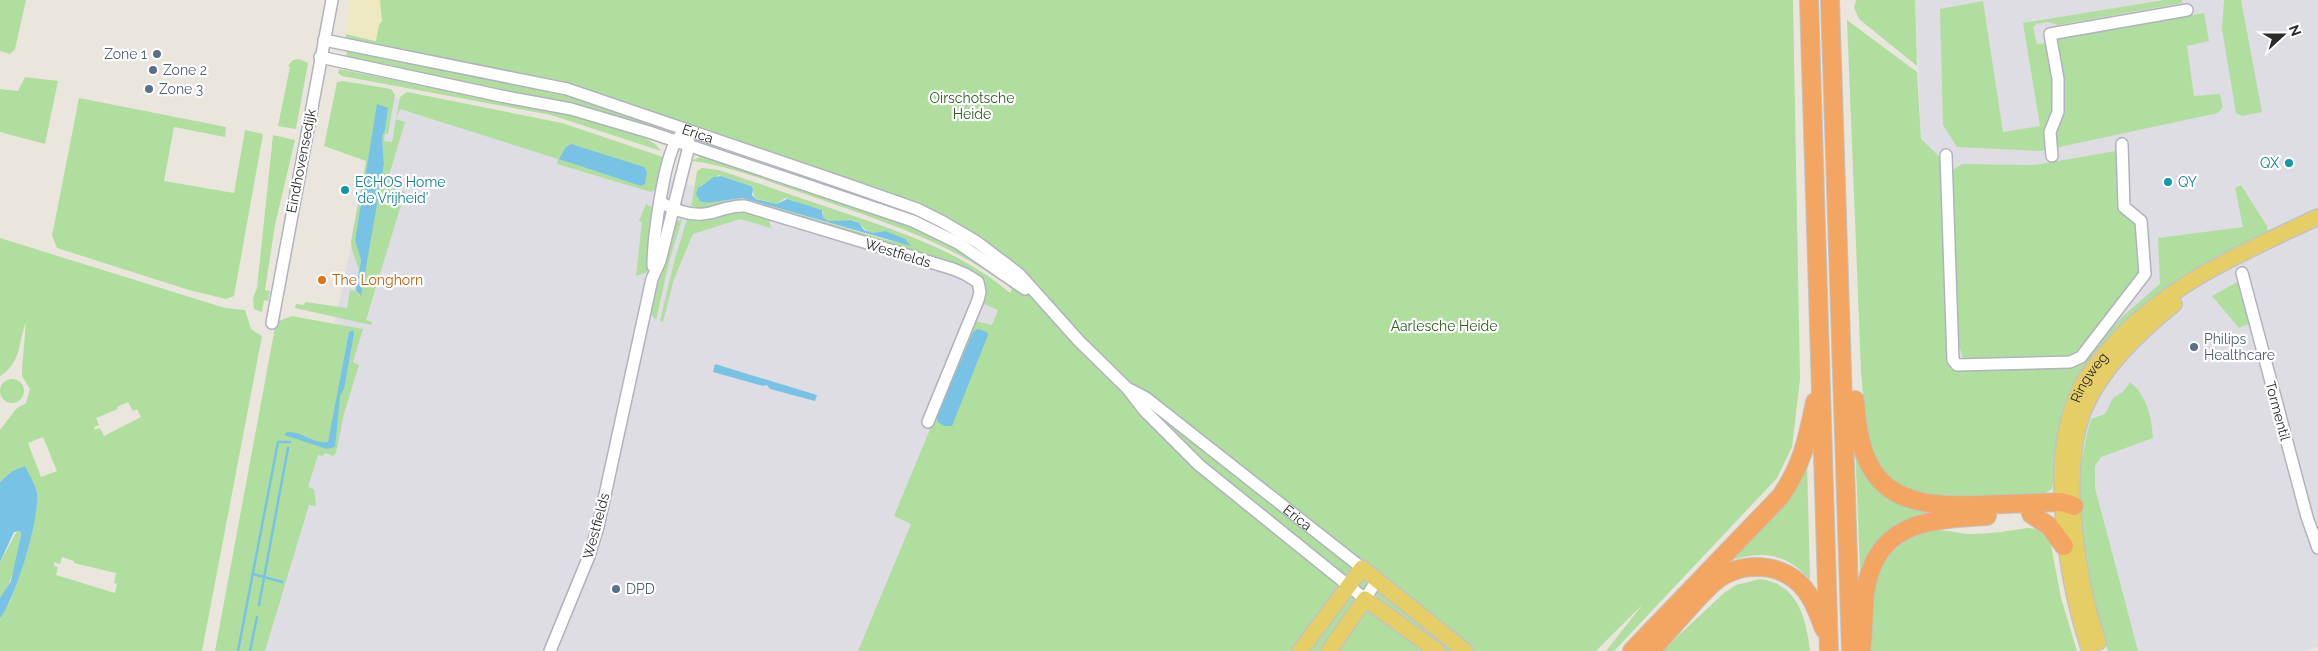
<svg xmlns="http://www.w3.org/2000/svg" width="2318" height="651" font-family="Raleway,sans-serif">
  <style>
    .industrial { fill: #dfdde4 }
    .green { fill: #b0de9e; fill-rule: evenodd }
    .sand { fill: #eee9c2 }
    .water { fill: #78c3e5 }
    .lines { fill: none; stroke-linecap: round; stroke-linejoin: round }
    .stream { stroke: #78c3e5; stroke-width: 2.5 }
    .minor-casing { stroke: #b0b3bd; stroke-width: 14 }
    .major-casing { stroke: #c3c3c3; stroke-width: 18 }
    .highway-casing { stroke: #c3c3c3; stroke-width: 20 }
    .minor { stroke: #fff; stroke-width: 11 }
    .major { stroke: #e6ce67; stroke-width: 15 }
    .highway { stroke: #f2a661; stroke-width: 18 }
    .service-dot { fill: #5c6f8a; stroke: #fff; stroke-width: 2 }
    .culture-dot { fill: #0f9aa8; stroke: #fff; stroke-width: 2 }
    .food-dot { fill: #e8710a; stroke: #fff; stroke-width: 2 }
    .labels { text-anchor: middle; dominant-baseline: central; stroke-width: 4.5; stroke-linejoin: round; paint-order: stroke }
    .service-label { font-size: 14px; fill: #4e5e75; stroke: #fff; text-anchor: start }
    .park-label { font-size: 14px; fill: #2a621f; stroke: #fff }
    .street-label { font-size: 14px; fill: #2a2a2a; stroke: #fff }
    .culture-label { font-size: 14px; fill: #0d838f; stroke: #fff; text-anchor: start }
    .food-label { font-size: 14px; fill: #c56008; stroke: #fff; text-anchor: start }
  </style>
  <rect width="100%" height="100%" fill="#ebe6dd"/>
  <!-- industrial -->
  <g class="industrial">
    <path d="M 1915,0 L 2318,0 L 2318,647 L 2305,651 L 2135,651 L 2089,472 L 2076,367 L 1950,369 L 1943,160 L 1921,140 Z"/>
    <path d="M 383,94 L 968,268 L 1010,301 L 873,651 L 265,651 Z"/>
  </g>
  <!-- green -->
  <g class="green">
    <path d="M 0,0 L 26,0 L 15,49 L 10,54 L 0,51 Z"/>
    <path d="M 355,0 L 1793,0 L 1800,379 L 1792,447 L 1777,478 L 1614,651 L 1606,651 L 1643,604 L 1596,651 L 858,651 L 911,524 L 894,516 L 975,321 L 992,325 L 998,310 L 982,303 L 986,286 L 982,278 L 971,270 L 745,202 L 708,210 L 691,208 L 697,171 L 702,168 L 719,170 C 760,184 801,198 842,212 C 901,232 962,252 1010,293 L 1012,289 C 950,241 878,220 805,194 C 767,181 731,166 691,161 L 704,155 L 923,229 L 992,267 L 968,233 L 609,100 L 345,39 L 346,34 L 375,41 ZM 719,175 L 751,186 L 755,198 L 777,204 L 785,198 L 823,211 L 823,217 L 828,221 C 836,222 845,219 852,220 C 865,223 864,238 883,231 L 911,245 L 883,239 L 743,198 L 704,203 L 700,186 Z"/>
    <path d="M 1856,0 L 1915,0 L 1917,66 L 1859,19 L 1854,8 Z"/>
    <path d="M 2164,0 L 2182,0 L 2182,3 L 2058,25 L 2049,22 L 2036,24 L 2033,27 L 2037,44 L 2052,43 L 2061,37 L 2204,13 L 2209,41 L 2187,46 L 2194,96 L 2220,94 L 2223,107 L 2218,113 L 2041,151 L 1957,147 L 1943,125 L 1940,9 L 1983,1 L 2003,132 L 2040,126 L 2023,23 Z"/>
    <path d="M 2224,0 L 2241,0 L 2262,112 L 2242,116 L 2236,113 L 2222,29 Z"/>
    <path d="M 1847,20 L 1917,72 L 1921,139 L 1943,160 L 1950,369 L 2076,367 L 2123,316 L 2160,284 L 2158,238 L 2243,227 L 2235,188 L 2241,185 L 2267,226 L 2268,231 L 2264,239 L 2171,293 L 2058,445 L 2052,489 L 2040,496 L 1934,498 L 1901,489 L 1881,470 L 1867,443 L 1861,371 Z"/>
    <path d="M 347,51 L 533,88 L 571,93 L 662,126 L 659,133 L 551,99 L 346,59 Z"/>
    <path d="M 299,59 L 308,63 L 296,129 L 278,126 L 290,67 L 288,66 L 293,60 Z"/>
    <path d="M 339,69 L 569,114 L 645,138 L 655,144 L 661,151 L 551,115 L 342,76 L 338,73 Z"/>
    <path d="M 25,77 L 58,81 L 45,144 L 0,132 L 0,89 L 18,91 Z"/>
    <path d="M 343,81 L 391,89 L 395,95 L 388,134 L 385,134 L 384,141 L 392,142 L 400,97 L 407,92 L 562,123 L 663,157 L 657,189 L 651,192 L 557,164 L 558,159 L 400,109 L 396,119 L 405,122 L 388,179 L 394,181 L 393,188 L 405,192 L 366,320 L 372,322 L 371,325 L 295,308 L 296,304 L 303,305 L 306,302 L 347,308 L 350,290 L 355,291 L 359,270 L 352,250 L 351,241 L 366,161 L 324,146 L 337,82 ZM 378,104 L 385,130 L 382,137 L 384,164 L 360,296 L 356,290 L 361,260 L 355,240 Z"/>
    <path d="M 79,98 L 226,127 L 225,137 L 174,127 L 164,181 L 234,193 L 245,130 L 263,134 L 234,296 L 226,299 L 189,290 L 57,248 L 52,235 L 54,226 Z"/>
    <path d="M 273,135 L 295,140 L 275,225 L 265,290 L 270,291 L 268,301 L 264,300 L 262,312 L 254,309 L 253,298 L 257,288 Z"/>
    <path d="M 709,145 L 814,181 L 855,190 L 924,216 L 998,260 L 963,243 L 708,149 Z"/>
    <path d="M 2116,151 L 2119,211 L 2137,222 L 2138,279 L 2076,355 L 1963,359 L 1958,342 L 1953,170 L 1962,164 L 2035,165 Z"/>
    <path d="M 646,204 L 653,208 L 656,217 L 647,272 L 636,276 L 642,222 L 639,221 Z"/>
    <path d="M 736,212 L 742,212 L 769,219 L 771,228 L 740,219 L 693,234 L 674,279 L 663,322 L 660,321 L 674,262 L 687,219 L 706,221 Z"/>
    <path d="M 682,219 L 669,262 L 656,320 L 651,314 L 671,230 L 674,223 Z"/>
    <path d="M 0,238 L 225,308 L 245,310 L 251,329 L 262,336 L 202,651 L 0,651 L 0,618 L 11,600 L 22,568 L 37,506 L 11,472 L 0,482 L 0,430 L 16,409 L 26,403 L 30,389 L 22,376 L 22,369 L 26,322 C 18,343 21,364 0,376 ZM 128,402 L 133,411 L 137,409 L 141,417 L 104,436 L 100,428 L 95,430 L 94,427 L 99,425 L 96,418 L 118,409 L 117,407 ZM 43,437 L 57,471 L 41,477 L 28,443 ZM 62,557 L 74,561 L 74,563 L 116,573 L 114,583 L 117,584 L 115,593 L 56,575 L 58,567 L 54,566 L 54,562 L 60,564 Z"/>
    <path d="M 2239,281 L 2251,323 L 2239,328 L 2212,296 Z"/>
    <path d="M 292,316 L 363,329 L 353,362 L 359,365 L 344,414 L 336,453 L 333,456 L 325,453 L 323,456 L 318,455 L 308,487 L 314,489 L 316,506 L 309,505 L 265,651 L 215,651 L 276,322 Z"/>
    <circle cx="12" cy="391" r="12"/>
    <path d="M 2130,382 C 2146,394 2152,418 2153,438 L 2101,457 L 2095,466 L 2095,488 L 2138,651 L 2108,651 C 2081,580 2068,493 2091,419 L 2105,414 L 2113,398 L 2123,392 Z"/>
    <path d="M 1855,442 L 1870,473 L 1947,508 L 1908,524 L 1861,597 Z"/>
    <path d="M 1807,462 L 1810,580 C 1784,551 1759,550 1724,563 Z"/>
    <path d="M 2027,528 L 2040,529 L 2050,540 L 2061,598 L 2077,651 L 1870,651 C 1871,599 1870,541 1936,531 C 1947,529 1959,534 1970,534 C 1989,534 2008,531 2027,528 Z"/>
    <path d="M 17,531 L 20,531 L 21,535 C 16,557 15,580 0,598 L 0,562 Z"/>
    <path d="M 1760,579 C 1798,584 1806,618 1810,651 L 1662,651 L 1725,592 L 1736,585 Z"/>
  </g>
  <!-- sand -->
  <path class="sand" d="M 349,0 L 380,0 L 382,21 L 379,25 L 376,41 L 346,34 Z"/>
  <!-- water -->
  <g class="water">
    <path d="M 377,104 L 388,108 L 385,130 L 382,137 L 384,164 L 361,296 L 356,290 L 361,260 L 355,240 Z"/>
    <path d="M 571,144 L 644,167 L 647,172 L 645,184 L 641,186 L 559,159 L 566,147 Z"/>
    <path d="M 721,176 L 751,186 L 753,189 L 752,195 L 756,199 L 777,204 L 787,199 L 822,210 L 823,217 L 828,221 L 851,220 L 859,223 L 864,230 L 873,233 L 885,231 L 905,239 L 911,246 L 743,198 L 706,203 L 700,201 L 696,194 L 698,188 L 714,177 Z"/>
    <path d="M 978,329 L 987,332 L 988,335 L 952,426 L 944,426 L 938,422 L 937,417 L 973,332 Z"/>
    <path d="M 353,330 L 354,334 L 344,389 L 340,396 L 335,447 L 327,449 L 284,435 L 287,432 C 302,431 313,444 328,442 L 349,332 Z"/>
    <path d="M 715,364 L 817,395 L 815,401 L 770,389 L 767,385 L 763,386 L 713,372 Z"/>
    <path d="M 25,466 C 29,475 36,485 37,494 C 40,517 15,601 0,618 L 0,598 L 11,581 L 21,535 L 20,531 L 14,532 L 0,562 L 0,482 L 11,472 Z"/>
  </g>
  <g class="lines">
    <!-- stream -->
    <g class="stream">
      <path d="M 253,574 L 282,582"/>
      <path d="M 259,605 L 288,448"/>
      <path d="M 238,651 L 278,442 L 290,442"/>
      <path d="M 250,651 L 257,617"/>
    </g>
    <!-- minor casing -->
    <g class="minor-casing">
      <g id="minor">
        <path id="s1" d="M 324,40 L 567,89 L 840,182 L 917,209 L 943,222 L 977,242 L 1019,274 L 1079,341 L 1127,388 L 1145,411 L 1199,465 L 1365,599 L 1377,580"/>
        <path d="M 320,57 L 501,96 L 571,109 L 649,132 L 913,221 L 958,243 L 1025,289"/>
        <path d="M 1946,155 L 1953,360 L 1957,365 L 2070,362 L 2081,357 L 2145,274 L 2141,221 L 2124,207 L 2122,144"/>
        <path d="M 2052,156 L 2050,132 L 2058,112 L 2058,79 L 2050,34 L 2187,10"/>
        <path d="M 660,202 C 674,210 693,217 710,213 C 722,210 732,205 745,206 L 953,269 L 965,274 L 978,282 L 980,292 L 978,300 L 928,422"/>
        <path d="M 653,266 C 653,242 664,150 680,136"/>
        <path d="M 2242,273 L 2307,517 L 2318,548"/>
        <path d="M 272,323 L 332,0"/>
        <path id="s2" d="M 1131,390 L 1146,398 L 1362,568"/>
        <path d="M 550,651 L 589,556 L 598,527 L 652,279 L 660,261 L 689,146 L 688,139"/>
      </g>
    </g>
    <!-- major casing -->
    <g class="major-casing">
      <g id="major">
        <path d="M 2098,642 C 2077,582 2059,466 2085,407 C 2104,365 2140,332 2174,304"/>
        <path d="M 1300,651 L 1362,568 L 1465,651"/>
        <path d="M 1329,651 L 1365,599 L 1437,651"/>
        <path id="s3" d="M 2090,651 C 2074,604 2066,560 2063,511 C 2060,469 2062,428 2080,389 C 2087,374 2099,362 2109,349 C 2165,285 2243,252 2318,217"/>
      </g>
    </g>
    <!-- highway casing -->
    <g class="highway-casing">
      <g id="highway">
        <path d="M 1809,0 L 1829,651"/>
        <path d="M 1830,0 L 1851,651"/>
        <path d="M 1855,400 C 1860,488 1894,508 1978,505 C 2006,504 2034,503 2062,502 L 2074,506"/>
        <path d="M 2031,514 L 2049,526 L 2064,546"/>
        <path d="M 1632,651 L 1781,496 C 1803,463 1807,440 1815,402"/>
        <path d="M 1650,651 C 1672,629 1690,604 1713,583 C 1740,559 1785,562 1806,591 C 1815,602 1819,616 1824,629"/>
        <path d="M 1861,651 C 1864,632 1863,612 1865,593 C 1876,521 1928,520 1987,516"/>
      </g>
    </g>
    <!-- minor -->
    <use href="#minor" class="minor"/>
    <!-- major -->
    <use href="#major" class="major"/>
    <!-- highway -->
    <use href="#highway" class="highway"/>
  </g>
  <!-- markers -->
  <g class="service-dot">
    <circle cx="157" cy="54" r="5"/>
    <circle cx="153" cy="70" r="5"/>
    <circle cx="149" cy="89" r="5"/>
    <circle cx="2194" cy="347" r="5"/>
    <circle cx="616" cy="589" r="5"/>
  </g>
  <g class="culture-dot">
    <circle cx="2289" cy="163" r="5"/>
    <circle cx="2168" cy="182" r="5"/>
    <circle cx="345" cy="190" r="5"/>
  </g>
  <circle class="food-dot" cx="322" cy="280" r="5"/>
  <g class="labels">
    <!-- service labels -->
    <g class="service-label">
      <text x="147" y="54" text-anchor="end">Zone 1</text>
      <text x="163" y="70">Zone 2</text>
      <text x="159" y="89">Zone 3</text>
      <text x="2204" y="339">Philips<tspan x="2204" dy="16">Healthcare</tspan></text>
      <text x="626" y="589">DPD</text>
    </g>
    <!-- park labels -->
    <g class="park-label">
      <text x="972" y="98">Oirschotsche<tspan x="972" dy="16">Heide</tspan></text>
      <text x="1444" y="326">Aarlesche Heide</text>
    </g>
    <!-- street labels -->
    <g class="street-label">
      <text stroke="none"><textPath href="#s1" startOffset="386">Erica</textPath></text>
      <text transform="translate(301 161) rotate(-79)">Eindhovensedijk</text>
      <text transform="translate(898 253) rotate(17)">Westfields</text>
      <text stroke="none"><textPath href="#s3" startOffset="282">Ringweg</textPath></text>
      <text transform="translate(2278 411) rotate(75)">Tormentil</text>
      <text stroke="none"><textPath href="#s2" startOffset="210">Erica</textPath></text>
      <text transform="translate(596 526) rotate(-75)">Westfields</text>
    </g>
    <!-- culture labels -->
    <g class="culture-label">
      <text x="2279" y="163" text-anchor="end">QX</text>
      <text x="355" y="182">ECHOS Home<tspan x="355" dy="16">'de Vrijheid'</tspan></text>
      <text x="2178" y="182">QY</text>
    </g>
    <!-- food labels -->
    <g class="food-label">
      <text x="332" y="280">The Longhorn</text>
    </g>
  </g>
  <!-- north arrow -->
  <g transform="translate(2283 35) rotate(69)" stroke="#ffffff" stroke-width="4" paint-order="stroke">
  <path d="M0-4L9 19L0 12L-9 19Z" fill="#2a2a2a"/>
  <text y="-8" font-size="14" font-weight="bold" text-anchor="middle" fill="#2a2a2a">N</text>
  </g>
</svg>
